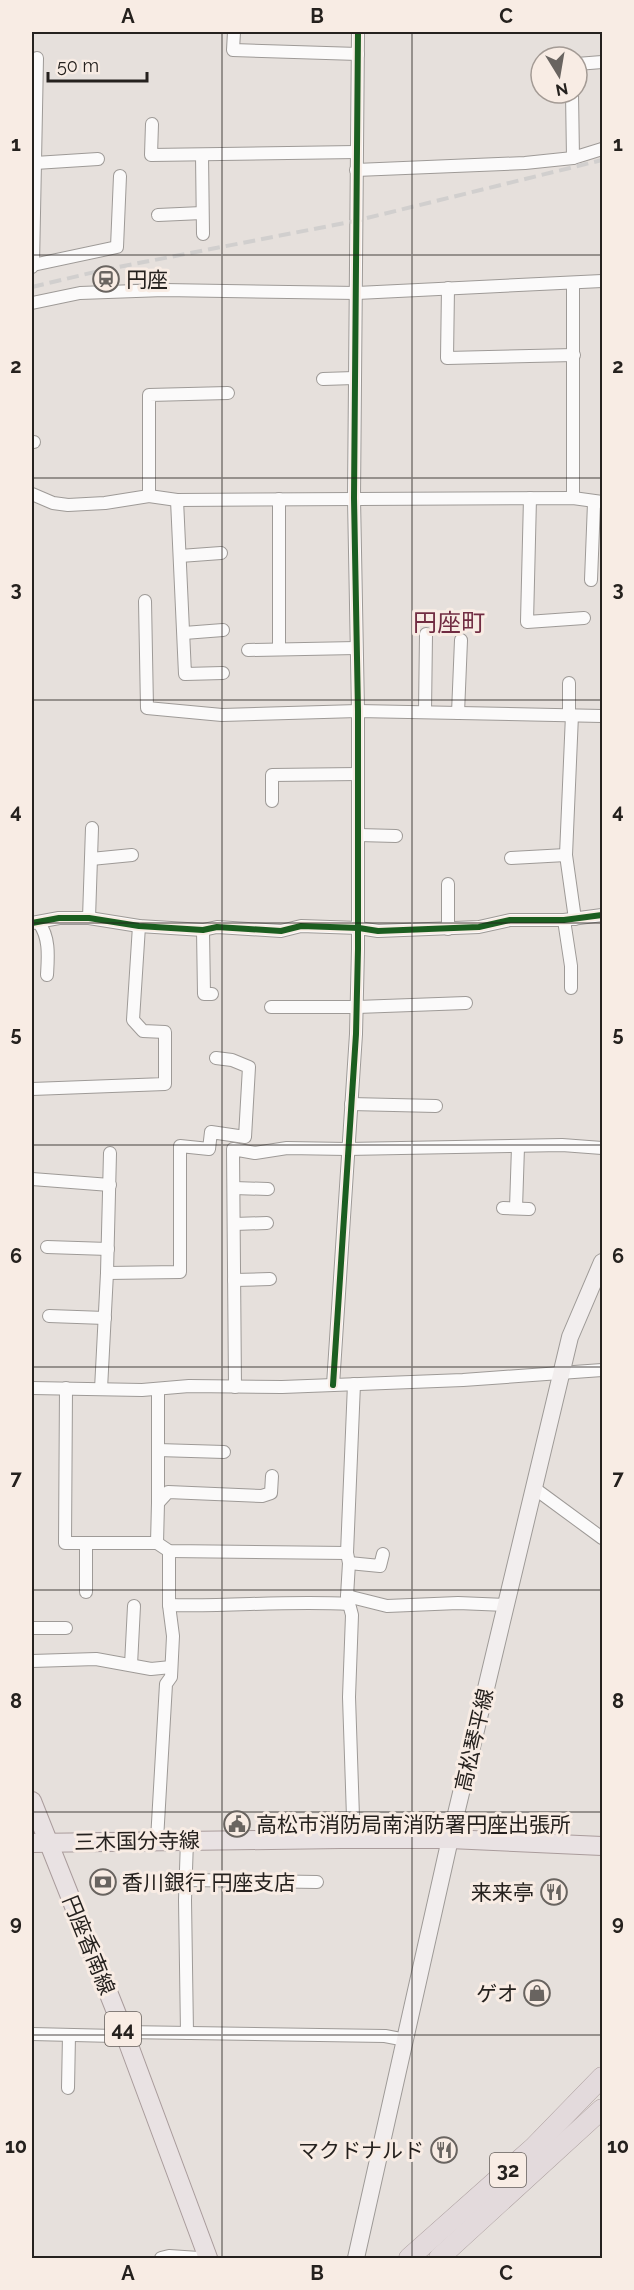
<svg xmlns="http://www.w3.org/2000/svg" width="634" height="2290" font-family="Raleway,'Noto Sans JP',sans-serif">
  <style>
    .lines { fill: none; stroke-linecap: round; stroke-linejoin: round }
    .minor-casing { stroke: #9e9a97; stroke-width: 14 }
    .secondary-casing { stroke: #9e9a97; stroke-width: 18 }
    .primary-casing { stroke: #aa9c9c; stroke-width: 20 }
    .trunk-casing { stroke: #aa9c9c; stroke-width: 21 }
    .minor { stroke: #fbfafa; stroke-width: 12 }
    .secondary { stroke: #f2eeee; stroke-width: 16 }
    .primary { stroke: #e9e2e3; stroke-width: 18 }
    .trunk { stroke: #e3dadc; stroke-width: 20 }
    .rail { stroke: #d1cfce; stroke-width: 4; stroke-dasharray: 12 6; stroke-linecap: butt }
    .cycleway-casing { stroke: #f8ece4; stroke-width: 10 }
    .cycleway { stroke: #1b5e20; stroke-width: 6 }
    .grid { fill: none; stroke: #25211e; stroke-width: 1.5; stroke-opacity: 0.55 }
    .labels { text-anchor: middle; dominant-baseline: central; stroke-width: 6; stroke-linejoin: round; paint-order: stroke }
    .shield { fill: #f8ece4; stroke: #645e59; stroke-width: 1.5 }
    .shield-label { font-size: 20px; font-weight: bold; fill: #25211e }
    .poi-label { font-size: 21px; fill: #25211e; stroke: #f8ece4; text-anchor: start }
    .street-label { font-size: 21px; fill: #25211e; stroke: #f8ece4 }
    .quarter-label { font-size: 24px; fill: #712c42; stroke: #f8ece4 }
    .neatline { fill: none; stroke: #25211e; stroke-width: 2 }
    .grid-label { font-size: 20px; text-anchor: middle; font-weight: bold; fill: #25211e }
  </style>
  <rect width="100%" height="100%" fill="#e6e0dc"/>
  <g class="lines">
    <!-- minor casing -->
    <g class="minor-casing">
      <g id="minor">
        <path d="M 234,32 L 233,50 L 358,54"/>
        <path d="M 577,64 L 602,62"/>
        <path d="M 572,93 L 573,158"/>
        <path d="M 152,124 L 151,155 L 356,152"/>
        <path d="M 202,155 L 203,234"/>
        <path d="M 35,163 L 98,159"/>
        <path d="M 356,170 L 525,163 L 573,158 L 602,149"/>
        <path d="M 158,215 L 202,213"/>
        <path d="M 33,265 L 37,58"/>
        <path d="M 32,267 L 33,265 L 117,247 L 120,176"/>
        <path d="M 573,284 L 573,498"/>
        <path d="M 448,288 L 447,358 L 574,355"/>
        <path d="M 32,303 L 80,293 L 164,290 L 357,293 L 602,281"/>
        <path d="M 323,379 L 354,378"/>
        <path d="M 32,442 L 34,442"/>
        <path d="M 32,494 L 53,503 L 68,505 L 105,503 L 149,496 L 177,500 L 573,498 L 602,502"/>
        <path d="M 149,496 L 149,395 L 228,393"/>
        <path d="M 530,498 L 527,622 L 584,618"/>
        <path d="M 279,499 L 279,649"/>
        <path d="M 177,500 L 185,674 L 223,673"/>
        <path d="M 180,556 L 221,553"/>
        <path d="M 591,580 L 594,503"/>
        <path d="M 145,601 L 147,708 L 222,715 L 358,711 L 602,716"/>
        <path d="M 184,633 L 223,630"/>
        <path d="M 248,650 L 356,648"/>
        <path d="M 425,712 L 426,634"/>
        <path d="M 458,713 L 461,640"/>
        <path d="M 569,715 L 569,683"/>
        <path d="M 572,715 L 566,855 L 575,919"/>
        <path d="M 272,801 L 272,775 L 358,774"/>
        <path d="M 359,835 L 396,836"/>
        <path d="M 511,858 L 566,855"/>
        <path d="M 91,859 L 132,855"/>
        <path d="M 448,884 L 448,929"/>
        <path d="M 89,918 L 92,828"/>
        <path d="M 564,920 L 571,966 L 571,988"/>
        <path d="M 32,923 L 59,918 L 89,918 L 139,926 L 203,930 L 217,927 L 281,931 L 301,926 L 359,928 L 378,931 L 479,927 L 510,920 L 564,920 L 602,915"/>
        <path d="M 39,923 C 50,938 48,957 47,975"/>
        <path d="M 203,930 L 204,994 L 212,994"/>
        <path d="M 271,1007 L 357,1007 L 466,1003"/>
        <path d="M 32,1089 L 165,1084 L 165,1032 L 143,1031 L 133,1020 L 139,926"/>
        <path d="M 351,1104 L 436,1106"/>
        <path d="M 32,1179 L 110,1185"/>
        <path d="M 234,1188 L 268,1189"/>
        <path d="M 503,1208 L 529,1209"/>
        <path d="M 516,1208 L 518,1147"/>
        <path d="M 234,1224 L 267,1223"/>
        <path d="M 47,1247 L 108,1249"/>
        <path d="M 107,1273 L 180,1272 L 180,1146 L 209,1149 L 211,1132 L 245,1137 L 249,1067 L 232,1060 L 216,1058"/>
        <path d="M 234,1280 L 270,1279"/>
        <path d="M 49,1316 L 105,1318"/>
        <path d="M 333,1385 L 356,1034 L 358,949 L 358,711 L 354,498 L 358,32"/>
        <path d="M 235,1387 L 233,1149 L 255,1153 L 287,1148 L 347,1149 L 562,1145 L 602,1148"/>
        <path d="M 32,1388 L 142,1390 L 189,1386 L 282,1387 L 463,1380 L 602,1370"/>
        <path d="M 66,1388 L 65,1543 L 157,1543 L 169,1551 L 347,1553"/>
        <path d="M 101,1389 L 107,1273 L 110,1153"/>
        <path d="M 158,1450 L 224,1452"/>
        <path d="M 534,1488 L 602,1538"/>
        <path d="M 158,1503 L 158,1389"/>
        <path d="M 157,1543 L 158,1503 L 168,1492 L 262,1496 L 271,1493 L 272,1476"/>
        <path d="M 349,1563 L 380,1566 L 383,1554"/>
        <path d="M 86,1592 L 86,1543"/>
        <path d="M 347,1596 L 387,1606 L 458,1603 L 506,1605"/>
        <path d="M 169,1605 C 229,1607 289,1600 349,1604"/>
        <path d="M 32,1628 L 66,1628"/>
        <path d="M 32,1661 L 96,1659 L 151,1669 L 171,1667"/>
        <path d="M 131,1665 L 134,1606"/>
        <path d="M 341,1839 L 343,1828 L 353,1817 L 349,1697 L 352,1615 L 347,1596 L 349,1563 L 347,1553 L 354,1384"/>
        <path d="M 157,1840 L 166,1684 L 171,1677 L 173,1636 L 169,1605 L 169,1551"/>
        <path d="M 187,1880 L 317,1882"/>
        <path d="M 187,2033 L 185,1900 L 187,1840"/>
        <path d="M 32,2034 L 115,2036 L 124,2032 L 385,2036 L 406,2040"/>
        <path d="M 68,2088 L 69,2035"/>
        <path d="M 161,2258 L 169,2256 L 199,2258"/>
      </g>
    </g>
    <!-- secondary casing -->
    <g class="secondary-casing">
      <path id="secondary" d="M 356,2258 L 450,1839 L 570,1337 L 602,1262"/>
    </g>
    <!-- primary casing -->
    <g class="primary-casing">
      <g id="primary">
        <path d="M 32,1801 L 124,2032 L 208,2258"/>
        <path d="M 32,1843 L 341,1839 L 450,1839 L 602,1846"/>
      </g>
    </g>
    <!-- trunk casing -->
    <g class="trunk-casing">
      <g id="trunk">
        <path d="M 409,2258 L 534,2147 L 602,2077"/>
        <path d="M 439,2258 L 602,2109"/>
      </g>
    </g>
    <!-- minor -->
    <use href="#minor" class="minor"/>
    <!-- secondary -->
    <use href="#secondary" class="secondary"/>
    <!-- primary -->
    <use href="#primary" class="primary"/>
    <!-- trunk -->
    <use href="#trunk" class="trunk"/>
    <!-- rail -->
    <path class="rail" d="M 32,287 L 103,270 L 355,221 L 602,160"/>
    <!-- cycleway casing -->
    <g class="cycleway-casing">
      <g id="cycleway">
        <path d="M 32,923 L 59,918 L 89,918 L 139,926 L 203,930 L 217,927 L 281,931 L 301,926 L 359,928 L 378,931 L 479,927 L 510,920 L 564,920 L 602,915"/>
        <path d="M 333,1385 L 356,1034 L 358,949 L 358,711 L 354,498 L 358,32"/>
      </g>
    </g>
    <!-- cycleway -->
    <use href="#cycleway" class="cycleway"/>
  </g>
  <!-- grid -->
  <path class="grid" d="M 222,32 L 222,2258M 412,32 L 412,2258M 32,255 L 602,255M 32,478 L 602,478M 32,700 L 602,700M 32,923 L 602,923M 32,1145 L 602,1145M 32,1367 L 602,1367M 32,1590 L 602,1590M 32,1812 L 602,1812M 32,2035 L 602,2035"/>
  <!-- icons -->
  <defs>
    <g id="station-ring" transform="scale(1.35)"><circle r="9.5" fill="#f8ece4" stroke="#696460" stroke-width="1.5"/><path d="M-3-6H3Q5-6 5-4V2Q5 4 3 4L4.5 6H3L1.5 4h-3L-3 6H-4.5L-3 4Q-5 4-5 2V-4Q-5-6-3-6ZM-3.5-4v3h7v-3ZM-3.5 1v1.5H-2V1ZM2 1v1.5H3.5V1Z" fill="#696460"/></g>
    <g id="civic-ring" transform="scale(1.35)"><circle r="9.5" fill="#f8ece4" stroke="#696460" stroke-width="1.5"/><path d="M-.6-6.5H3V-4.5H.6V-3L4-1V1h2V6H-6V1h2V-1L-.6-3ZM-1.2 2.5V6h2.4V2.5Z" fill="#696460"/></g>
    <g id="bank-ring" transform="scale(1.35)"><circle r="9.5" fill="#f8ece4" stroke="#696460" stroke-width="1.5"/><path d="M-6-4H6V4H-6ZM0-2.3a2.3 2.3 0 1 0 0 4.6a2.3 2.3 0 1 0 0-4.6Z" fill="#696460"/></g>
    <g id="restaurant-ring" transform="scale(1.35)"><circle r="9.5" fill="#f8ece4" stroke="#696460" stroke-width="1.5"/><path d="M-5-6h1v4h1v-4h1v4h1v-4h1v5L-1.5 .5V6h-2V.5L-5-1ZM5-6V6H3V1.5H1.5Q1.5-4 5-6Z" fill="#696460"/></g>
    <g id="shop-ring" transform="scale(1.35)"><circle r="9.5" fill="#f8ece4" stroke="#696460" stroke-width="1.5"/><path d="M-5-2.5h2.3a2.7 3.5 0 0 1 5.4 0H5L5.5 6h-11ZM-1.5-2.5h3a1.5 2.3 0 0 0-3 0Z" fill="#696460"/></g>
  </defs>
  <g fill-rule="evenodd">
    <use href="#station-ring" x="106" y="279"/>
    <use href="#civic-ring" x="237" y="1824"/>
    <use href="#bank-ring" x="103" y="1882"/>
    <use href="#restaurant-ring" x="554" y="1892"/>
    <use href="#shop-ring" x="537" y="1993"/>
    <use href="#restaurant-ring" x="444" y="2150"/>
  </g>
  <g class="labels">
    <!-- shield labels -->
    <g class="shield">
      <rect x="105" y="2012" width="36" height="34" rx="4.5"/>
      <rect x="490" y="2153" width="36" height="34" rx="4.5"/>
    </g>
    <g class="shield-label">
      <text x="123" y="2029">44</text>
      <text x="508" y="2170">32</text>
    </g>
    <!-- poi labels -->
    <g class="poi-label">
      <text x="126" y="279">円座</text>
      <text x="256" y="1824">高松市消防局南消防署円座出張所</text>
      <text x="122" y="1882">香川銀行 円座支店</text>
      <text x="534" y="1892" text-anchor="end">来来亭</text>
      <text x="518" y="1993" text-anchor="end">ゲオ</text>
      <text x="424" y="2150" text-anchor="end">マクドナルド</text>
    </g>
    <!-- street labels -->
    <g class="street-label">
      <text transform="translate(474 1740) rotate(-77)">高松琴平線</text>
      <text transform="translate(137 1841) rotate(-1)">三木国分寺線</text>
      <text transform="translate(89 1945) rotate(68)">円座香南線</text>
    </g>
    <!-- quarter labels -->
    <g class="quarter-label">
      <text x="449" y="622">円座町</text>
    </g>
  </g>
  <!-- border -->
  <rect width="634" height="2290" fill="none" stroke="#f8ece4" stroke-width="66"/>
  <!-- north arrow -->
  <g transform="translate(559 75) rotate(169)"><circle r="28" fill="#f8ece4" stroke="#a49b95" stroke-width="1.5"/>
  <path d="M0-4.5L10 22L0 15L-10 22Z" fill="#696460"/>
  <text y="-9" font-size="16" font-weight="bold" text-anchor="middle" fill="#25211e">N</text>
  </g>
  <!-- scale -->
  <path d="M48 72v9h99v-9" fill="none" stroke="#25211e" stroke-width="3"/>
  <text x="57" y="72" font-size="18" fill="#25211e" stroke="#f8ece4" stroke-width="4.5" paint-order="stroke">50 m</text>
  <rect x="33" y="33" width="568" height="2224" class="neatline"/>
  <g class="grid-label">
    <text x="128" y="23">A</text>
    <text x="317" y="23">B</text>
    <text x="506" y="23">C</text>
    <text x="16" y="151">1</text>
    <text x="618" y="151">1</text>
    <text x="16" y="373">2</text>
    <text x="618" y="373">2</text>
    <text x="16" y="596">3</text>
    <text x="618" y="596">3</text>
    <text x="16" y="818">4</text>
    <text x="618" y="818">4</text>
    <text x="16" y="1041">5</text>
    <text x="618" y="1041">5</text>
    <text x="16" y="1263">6</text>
    <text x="618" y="1263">6</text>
    <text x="16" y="1485">7</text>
    <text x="618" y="1485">7</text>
    <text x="16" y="1708">8</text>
    <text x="618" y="1708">8</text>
    <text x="16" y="1930">9</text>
    <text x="618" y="1930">9</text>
    <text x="16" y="2153">10</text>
    <text x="618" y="2153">10</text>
    <text x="128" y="2280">A</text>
    <text x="317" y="2280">B</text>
    <text x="506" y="2280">C</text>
  </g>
</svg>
